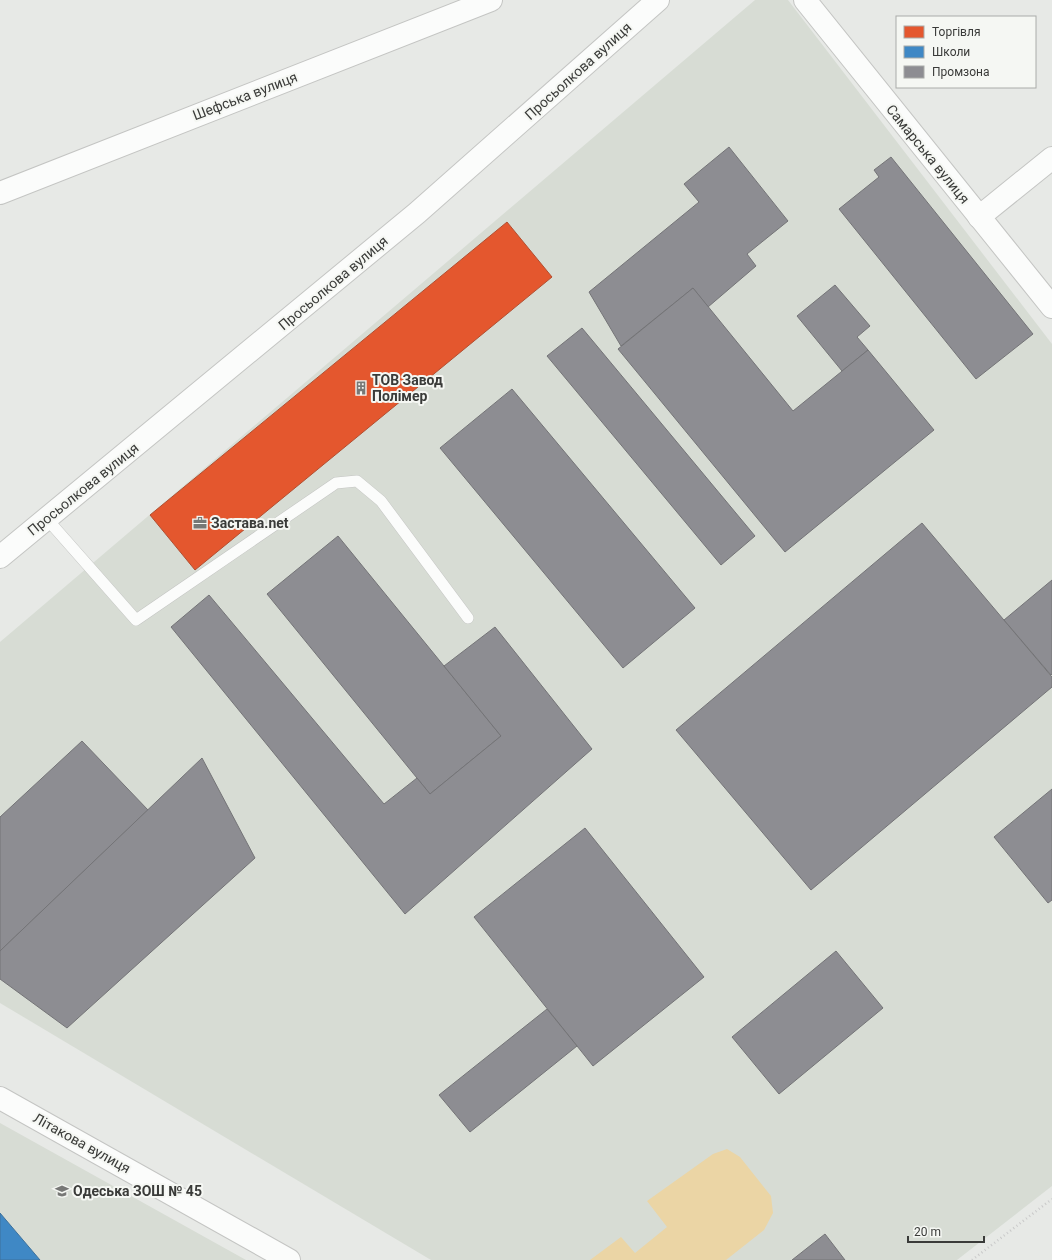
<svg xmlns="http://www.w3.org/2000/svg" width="1052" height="1260" font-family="Roboto,sans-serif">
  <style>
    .built { fill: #d7dcd4 }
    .green { fill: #ebd5a5 }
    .shops { fill: #e4572e; stroke: #b14f31 }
    .schools { fill: #3f88c5; stroke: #3e719b }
    .industry { fill: #8d8d92; stroke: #747477 }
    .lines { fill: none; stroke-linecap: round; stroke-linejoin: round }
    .lane-casing { stroke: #c4c5c3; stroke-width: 12 }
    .street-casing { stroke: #c4c5c3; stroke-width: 24 }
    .secondary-casing { stroke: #c4c5c3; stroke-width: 24 }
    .path { stroke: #c9c9c9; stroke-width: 2.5; stroke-dasharray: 1 3; stroke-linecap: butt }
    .lane { stroke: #fbfcfb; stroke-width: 11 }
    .street { stroke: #fbfcfb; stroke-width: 22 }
    .secondary { stroke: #fbfcfb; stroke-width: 22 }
    .labels { text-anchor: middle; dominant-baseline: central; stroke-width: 4; stroke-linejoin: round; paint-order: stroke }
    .street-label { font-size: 14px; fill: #3a3b39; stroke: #f5f7f3 }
    .poi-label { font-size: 14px; font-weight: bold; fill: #3a3b39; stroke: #f5f7f3; text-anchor: start }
  </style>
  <rect width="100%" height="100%" fill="#e7e9e6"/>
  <!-- built -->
  <g class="built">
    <path d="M 755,0 L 788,0 L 1052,344 L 1052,1186 L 957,1260 L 431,1260 L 0,1003 L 0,642 Z"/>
    <path d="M 0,1123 L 246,1260 L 0,1260 Z"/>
  </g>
  <!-- green -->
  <path class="green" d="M 727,1149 L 740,1157 L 771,1196 L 773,1213 L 764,1230 L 726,1260 L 590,1260 L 621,1237 L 635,1253 L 667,1227 L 647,1201 L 713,1154 Z"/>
  <!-- shops -->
  <path class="shops" d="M 507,222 L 552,277 L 195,570 L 150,515 Z"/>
  <!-- schools -->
  <path class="schools" d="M 0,1213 L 40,1260 L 0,1260 Z"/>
  <!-- industry -->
  <g class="industry">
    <path d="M 729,147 L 788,221 L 747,254 L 756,266 L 708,307 L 693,288 L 621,346 L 589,292 L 699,202 L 684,184 Z"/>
    <path d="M 891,157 L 1033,334 L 976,379 L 839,209 L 879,177 L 874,170 Z"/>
    <path d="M 835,285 L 870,326 L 857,337 L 868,350 L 842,371 L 797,316 Z"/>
    <path d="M 693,288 L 793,411 L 868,350 L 934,430 L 785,552 L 618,349 Z"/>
    <path d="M 582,328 L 755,536 L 721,565 L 547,356 Z"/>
    <path d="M 512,389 L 695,608 L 623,668 L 440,448 Z"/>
    <path d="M 922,523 L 1052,677 L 1052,687 L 811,890 L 676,730 Z"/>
    <path d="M 338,536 L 501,736 L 430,794 L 267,594 Z"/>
    <path d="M 1052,580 L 1052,674 L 1051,675 L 1004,620 Z"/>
    <path d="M 209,595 L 384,804 L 417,778 L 430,794 L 501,736 L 444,666 L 495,627 L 592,749 L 405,914 L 171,627 Z"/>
    <path d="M 82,741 L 148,810 L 0,951 L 0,817 Z"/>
    <path d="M 202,758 L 255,858 L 67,1028 L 0,979 L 0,951 Z"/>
    <path d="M 1052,789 L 1052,900 L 1048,903 L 994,837 Z"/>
    <path d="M 585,828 L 704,977 L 593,1066 L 474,917 Z"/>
    <path d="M 836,951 L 883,1008 L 779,1094 L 732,1037 Z"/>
    <path d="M 547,1009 L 577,1046 L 470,1132 L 439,1095 Z"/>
    <path d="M 825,1234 L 845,1260 L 792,1260 Z"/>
  </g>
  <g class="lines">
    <!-- lane casing -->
    <g class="lane-casing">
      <path id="lane" d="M 47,519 L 136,620 L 336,483 L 357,481 L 381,501 L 468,618"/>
    </g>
    <!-- street casing -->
    <g class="street-casing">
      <g id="street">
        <path d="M 805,0 L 1052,307"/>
        <path d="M 0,193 L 491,0"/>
        <path d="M 979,217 L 1052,158"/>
        <path d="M 0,1098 L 289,1260"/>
      </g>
    </g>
    <!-- secondary casing -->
    <g class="secondary-casing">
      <path id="secondary" d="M 0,557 L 417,213 L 658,0"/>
    </g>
    <!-- path -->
    <path class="path" d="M 972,1260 L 1052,1199"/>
    <!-- lane -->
    <use href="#lane" class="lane"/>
    <!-- street -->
    <use href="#street" class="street"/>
    <!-- secondary -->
    <use href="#secondary" class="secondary"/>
  </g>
  <!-- icons -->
  <defs>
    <g id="building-bare" transform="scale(1.08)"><path d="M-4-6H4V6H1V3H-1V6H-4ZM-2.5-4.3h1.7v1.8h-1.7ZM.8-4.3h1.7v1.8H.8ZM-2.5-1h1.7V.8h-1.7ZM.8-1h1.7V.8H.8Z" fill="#777876" stroke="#f5f7f3" stroke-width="2.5" paint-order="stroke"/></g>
    <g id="office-bare" transform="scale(1.08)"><path d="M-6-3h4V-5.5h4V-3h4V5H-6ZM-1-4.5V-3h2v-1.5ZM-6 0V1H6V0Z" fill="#777876" stroke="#f5f7f3" stroke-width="2.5" paint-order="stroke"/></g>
    <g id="school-bare" transform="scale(1.08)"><path d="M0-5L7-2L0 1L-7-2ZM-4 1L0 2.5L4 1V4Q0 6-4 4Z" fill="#777876" stroke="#f5f7f3" stroke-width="2.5" paint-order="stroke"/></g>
  </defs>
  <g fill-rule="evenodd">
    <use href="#building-bare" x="361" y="388"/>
    <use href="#office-bare" x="200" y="523"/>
    <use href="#school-bare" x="62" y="1191"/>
  </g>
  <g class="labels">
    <!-- street labels -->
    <g class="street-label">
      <text transform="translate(578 71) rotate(-42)">Просьолкова вулиця</text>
      <text transform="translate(245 96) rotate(-21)">Шефська вулиця</text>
      <text transform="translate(928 154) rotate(51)">Самарська вулиця</text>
      <text transform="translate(333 283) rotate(-40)">Просьолкова вулиця</text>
      <text transform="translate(83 489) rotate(-39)">Просьолкова вулиця</text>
      <text transform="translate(82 1143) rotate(29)">Літакова вулиця</text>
    </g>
    <!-- poi labels -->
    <g class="poi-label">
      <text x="372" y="380">ТОВ Завод<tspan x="372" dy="16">Полімер</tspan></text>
      <text x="211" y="523">Застава.net</text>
      <text x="73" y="1191">Одеська ЗОШ № 45</text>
    </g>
  </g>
  <!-- legend -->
  <rect x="896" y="16" width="140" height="72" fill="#f5f7f3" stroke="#aaaca9"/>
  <rect x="904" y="26" width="20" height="12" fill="#e4572e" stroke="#aaaca9"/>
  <text x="932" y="36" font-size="12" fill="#3a3b39">Торгівля</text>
  <rect x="904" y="46" width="20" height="12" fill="#3f88c5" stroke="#aaaca9"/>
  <text x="932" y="56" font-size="12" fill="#3a3b39">Школи</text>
  <rect x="904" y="66" width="20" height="12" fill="#8d8d92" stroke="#aaaca9"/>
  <text x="932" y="76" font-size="12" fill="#3a3b39">Промзона</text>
  <!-- scale -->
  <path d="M908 1236v6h76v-6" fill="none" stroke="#3a3b39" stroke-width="2"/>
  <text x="914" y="1236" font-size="12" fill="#3a3b39" stroke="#f5f7f3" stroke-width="3" paint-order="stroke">20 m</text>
</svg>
